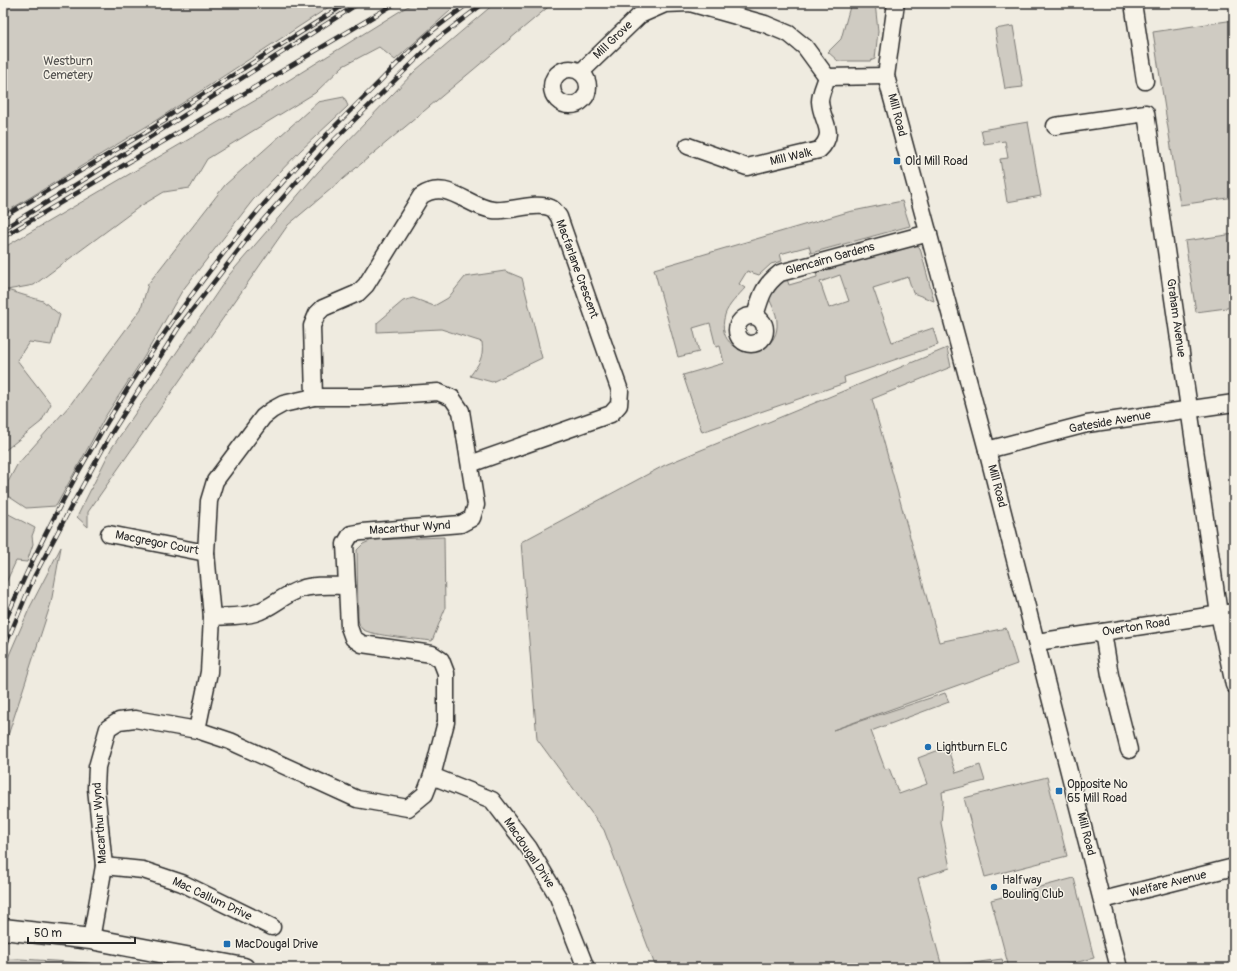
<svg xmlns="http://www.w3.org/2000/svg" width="1237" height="971" font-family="Pangolin,sans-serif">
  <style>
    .green { fill: #cfcbc2; stroke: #7d7b76; fill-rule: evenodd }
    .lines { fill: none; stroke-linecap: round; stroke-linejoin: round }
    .minor-casing { stroke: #2b2b2b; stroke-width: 19 }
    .major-casing { stroke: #2b2b2b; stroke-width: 23 }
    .minor { stroke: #f7f3e8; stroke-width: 16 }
    .major { stroke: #f7f3e8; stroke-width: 20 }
    .rail-casing { stroke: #2b2b2b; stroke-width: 4.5 }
    .rail { stroke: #f7f3e8; stroke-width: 3; stroke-dasharray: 9; stroke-linecap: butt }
    .poi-dot { fill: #1f6fb2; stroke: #f7f3e8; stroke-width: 1.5 }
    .labels { text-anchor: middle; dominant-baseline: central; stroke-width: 3; stroke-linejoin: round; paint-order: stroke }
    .street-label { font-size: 12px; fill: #2b2b2b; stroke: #f7f3e8 }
    .park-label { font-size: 12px; fill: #545351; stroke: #f7f3e8 }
    .poi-label { font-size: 12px; fill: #2b2b2b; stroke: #f7f3e8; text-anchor: start }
  </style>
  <rect width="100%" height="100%" fill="#efebe0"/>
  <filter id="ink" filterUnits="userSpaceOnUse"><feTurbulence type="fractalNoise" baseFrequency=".025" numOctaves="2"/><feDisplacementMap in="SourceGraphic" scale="8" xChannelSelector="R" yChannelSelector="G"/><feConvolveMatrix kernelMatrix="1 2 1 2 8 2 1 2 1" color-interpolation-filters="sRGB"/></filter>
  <g filter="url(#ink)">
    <!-- green -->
    <g class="green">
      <path d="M 3,3 L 335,3 L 152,123 L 3,214 Z"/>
      <path d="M 413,3 L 459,3 L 395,60 L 379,47 L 343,66 L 315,93 L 207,159 L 190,188 L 164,192 L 139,207 L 34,285 L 7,290 L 43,301 L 60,315 L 51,345 L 29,342 L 17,360 L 51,404 L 41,422 L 3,452 L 3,248 L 268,93 Z"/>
      <path d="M 495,3 L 553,3 L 288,225 L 88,512 L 88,527 L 77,517 L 111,449 L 229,275 L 318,172 L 416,70 Z"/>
      <path d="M 851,3 L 875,3 L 878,31 L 875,59 L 870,61 L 838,61 L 828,52 L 841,39 Z"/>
      <path d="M 1234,20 L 1234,197 L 1180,205 L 1153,32 Z"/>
      <path d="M 1013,26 L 1023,87 L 1005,89 L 995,29 Z"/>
      <path d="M 344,97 L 348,106 L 300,151 L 253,200 L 182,291 L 144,357 L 105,417 L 56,506 L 26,508 L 8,496 L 8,482 L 17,465 L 70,405 L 141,309 L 148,284 L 225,185 L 318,102 Z"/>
      <path d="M 1028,122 L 1041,196 L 1007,202 L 1000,159 L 1008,158 L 1005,141 L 984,144 L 981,130 Z"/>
      <path d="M 902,201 L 910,226 L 811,253 L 809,246 L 780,254 L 782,261 L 771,264 L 759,275 L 747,271 L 739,284 L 745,288 C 739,295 728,305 725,315 C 712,359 780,363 777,322 C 777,312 770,303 767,293 L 786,276 L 789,285 L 817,277 L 815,267 L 914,243 L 920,248 L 934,301 L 913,293 L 908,277 L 873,288 L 892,342 L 933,328 L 938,345 L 844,377 L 845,383 L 702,432 L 683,375 L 724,363 L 720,346 L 716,347 L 710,323 L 693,328 L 699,352 L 678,357 L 654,269 L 848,212 ZM 840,275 L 849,301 L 829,308 L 820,282 Z"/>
      <path d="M 1234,234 L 1234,307 L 1196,312 L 1185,241 Z"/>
      <path d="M 505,271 L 522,278 L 542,358 L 492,382 L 470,376 C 479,364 484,357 482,342 L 441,329 L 377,332 L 377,323 L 403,301 L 413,298 L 434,306 L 448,298 L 465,277 Z"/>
      <path d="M 947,348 L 951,367 L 872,399 L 939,642 L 1006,628 L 1017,664 L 833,730 L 945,693 L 949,702 L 871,731 L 885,769 L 889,768 L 899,794 L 927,784 L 918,758 L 947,747 L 956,773 L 980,765 L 985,781 L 942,792 L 943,801 L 941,823 L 950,868 L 918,878 L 942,967 L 1002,959 L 1005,968 L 656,968 L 604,830 L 537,739 L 521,542 L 665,465 Z"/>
      <path d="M 3,511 L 35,528 L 32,536 L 33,544 L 27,562 L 16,561 L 3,589 Z"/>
      <path d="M 444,537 L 445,609 L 432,641 C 419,639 371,636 362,629 C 360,627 359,623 358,620 L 357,550 L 363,544 L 372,540 Z"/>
      <path d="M 61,547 L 51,603 L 3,751 L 3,669 L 30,607 Z"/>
      <path d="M 1047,777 L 1067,856 L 985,877 L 964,798 Z"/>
      <path d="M 1074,878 L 1094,958 L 1054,968 L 1009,968 L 991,900 Z"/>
      <path d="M 3,958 L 87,963 L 123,968 L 3,968 Z"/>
    </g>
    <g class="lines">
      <!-- minor casing -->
      <g class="minor-casing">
        <g id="minor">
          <path d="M 896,3 L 886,76 L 987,450 L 1119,968"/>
          <path d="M 1133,3 L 1145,81"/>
          <circle cx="570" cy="87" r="18"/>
          <path d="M 581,72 L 640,15 L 665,4 L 690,3 L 765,24 L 789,34 L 805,47 L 827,77 L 886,76"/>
          <path d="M 1055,126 L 1146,113 L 1219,614 L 1234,685"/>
          <path d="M 688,146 L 747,167 L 819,150 C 838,132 821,122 820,101 C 820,94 825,84 827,77"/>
          <circle cx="751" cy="330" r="14"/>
          <path d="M 755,316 C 761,296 763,286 780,273 L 929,233"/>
          <path d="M 314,397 L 312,326 L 317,314 L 323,308 L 358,293 L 366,285 L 421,196 C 447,178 467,207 493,210 C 509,212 536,201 551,208 C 554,209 557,214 559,217 L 620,391 L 619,405 L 611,414 L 470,464"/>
          <path d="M 987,450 L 1087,424 L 1234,403"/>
          <path d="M 109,534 L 206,553"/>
          <path d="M 212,617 C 225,616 242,617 255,613 C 272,608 284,594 301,589 C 315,584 332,586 347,586"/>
          <path d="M 1103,632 L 1110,675 L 1129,750"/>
          <path d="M 1037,642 L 1234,612"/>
          <path d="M 432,776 L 492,800 L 529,848 L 558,897 L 586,968"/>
          <path d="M 104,866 L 143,870 L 182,883 L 272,927"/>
          <path d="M 1103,900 L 1234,867"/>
          <path d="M 91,939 L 104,866 L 96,788 L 97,767 L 108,728 L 119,721 L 135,719 L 197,730 L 230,741 L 357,799 L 408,808 L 425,794 L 432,776 L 446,722 L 446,673 L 441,660 L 432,654 L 362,644 L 353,638 L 349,627 L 345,544 L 351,534 L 362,532 L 461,524 L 472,518 L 476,505 L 461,411 L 452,398 L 438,392 L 364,397 L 314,397 L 283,404 L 272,410 L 263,417 L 215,481 L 209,501 L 206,553 L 212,617 L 209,672 L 197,730"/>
        </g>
      </g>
      <!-- major casing -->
      <g class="major-casing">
        <path id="major" d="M 3,929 L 91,939 L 244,968"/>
      </g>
      <!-- minor -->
      <use href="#minor" class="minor"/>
      <!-- major -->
      <use href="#major" class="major"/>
      <!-- rail casing -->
      <g class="rail-casing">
        <g id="rail">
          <path d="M 159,122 L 347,3"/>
          <path d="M 3,217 L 166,120"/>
          <path d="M 3,229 L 85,179 L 359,3"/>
          <path d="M 3,237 L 396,3"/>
          <path d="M 3,626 C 87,429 209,248 363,98 C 386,76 407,52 431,32 C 443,22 456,13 469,3"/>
          <path d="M 3,651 L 34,577 L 72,505 L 111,434 L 179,327 L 251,234 L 329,145 L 437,39 L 484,3"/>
        </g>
      </g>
      <!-- rail -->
      <use href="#rail" class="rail"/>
    </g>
  </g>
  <!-- markers -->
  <g class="poi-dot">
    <rect x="893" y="157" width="8" height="8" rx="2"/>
    <circle cx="928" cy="747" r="4"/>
    <rect x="1055" y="787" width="8" height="8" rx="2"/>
    <circle cx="994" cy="887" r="4"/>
    <rect x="223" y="940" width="8" height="8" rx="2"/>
  </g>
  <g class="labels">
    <!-- street labels -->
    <g class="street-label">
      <text transform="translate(613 40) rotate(-44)">Mill Grove</text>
      <text transform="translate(897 115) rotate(75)">Mill Road</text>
      <text transform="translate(791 157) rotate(-13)">Mill Walk</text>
      <text transform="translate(830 259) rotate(-16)">Glencairn Gardens</text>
      <text transform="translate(577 269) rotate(70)">Macfarlane Crescent</text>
      <text transform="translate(1176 318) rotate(82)">Graham Avenue</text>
      <text transform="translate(1110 422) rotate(-10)">Gateside Avenue</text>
      <text transform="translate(997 486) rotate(75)">Mill Road</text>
      <text transform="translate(410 528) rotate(-4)">Macarthur Wynd</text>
      <text transform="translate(157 543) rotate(11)">Macgregor Court</text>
      <text transform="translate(1136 627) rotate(-9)">Overton Road</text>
      <text transform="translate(100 823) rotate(-94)">Macarthur Wynd</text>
      <text transform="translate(1086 834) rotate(76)">Mill Road</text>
      <text transform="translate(529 853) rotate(56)">Macdougal Drive</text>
      <text transform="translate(1168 884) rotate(-14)">Welfare Avenue</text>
      <text transform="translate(212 899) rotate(25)">Mac Callum Drive</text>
    </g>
    <!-- park labels -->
    <g class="park-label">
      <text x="68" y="61">Westburn<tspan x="68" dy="14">Cemetery</tspan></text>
    </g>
    <!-- poi labels -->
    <g class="poi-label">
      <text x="905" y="161">Old Mill Road</text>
      <text x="936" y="747">Lightburn ELC</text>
      <text x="1067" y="784">Opposite No<tspan x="1067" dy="14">65 Mill Road</tspan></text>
      <text x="1002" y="880">Halfway<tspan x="1002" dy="14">Bouling Club</tspan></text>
      <text x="235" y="944">MacDougal Drive</text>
    </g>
  </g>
  <!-- margin -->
  <rect width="1237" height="971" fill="none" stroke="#f7f3e8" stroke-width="16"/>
  <rect x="8" y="8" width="1221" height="955" fill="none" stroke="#2b2b2b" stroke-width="1.5" filter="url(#ink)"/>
  <!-- scale -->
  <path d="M28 937v6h107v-6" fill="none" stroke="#2b2b2b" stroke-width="2"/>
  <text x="34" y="937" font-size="12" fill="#2b2b2b" stroke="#f7f3e8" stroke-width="3" paint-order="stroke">50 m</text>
</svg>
